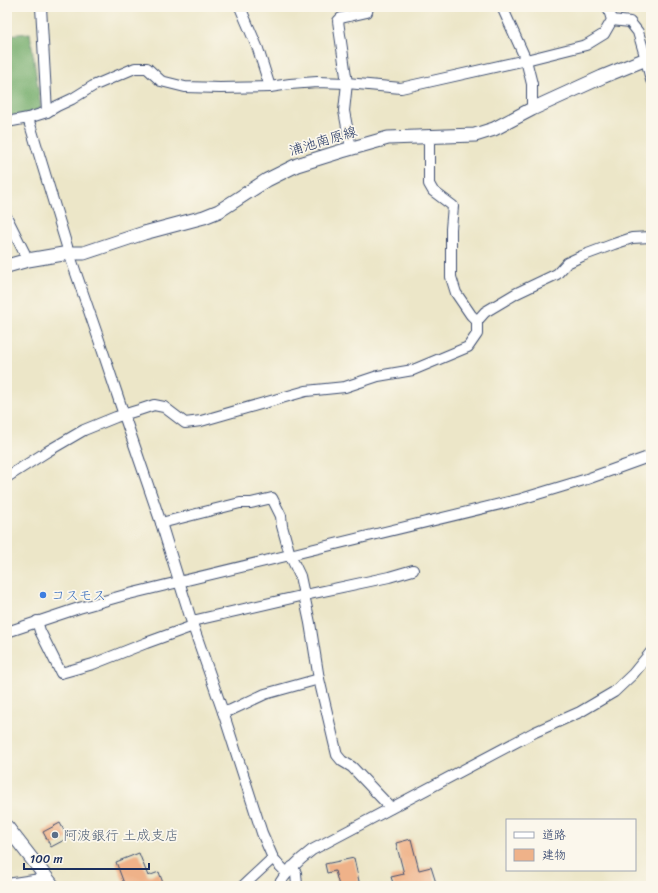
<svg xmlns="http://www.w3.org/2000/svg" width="658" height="893" font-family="Sriracha,'Klee One',sans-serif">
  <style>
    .forest { fill: #73ac6b; stroke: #476e64 }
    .building { fill: #efb289 }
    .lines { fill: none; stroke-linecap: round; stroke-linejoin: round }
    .minor-casing { stroke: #3a4a6e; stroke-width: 12 }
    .major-casing { stroke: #3a4a6e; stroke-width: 15 }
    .minor { stroke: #fff; stroke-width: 10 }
    .major { stroke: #fff; stroke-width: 13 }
    .shop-dot { fill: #3f7fe0; stroke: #fbf7ec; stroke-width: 1.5 }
    .service-dot { fill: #5c6f8a; stroke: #fbf7ec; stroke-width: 1.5 }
    .labels { text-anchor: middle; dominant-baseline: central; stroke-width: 3.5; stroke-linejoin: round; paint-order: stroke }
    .street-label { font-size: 14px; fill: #1b2f5e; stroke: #fbf7ec }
    .shop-label { font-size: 14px; fill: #366cbe; stroke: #fbf7ec; text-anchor: start }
    .service-label { font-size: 14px; fill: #4e5e75; stroke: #fbf7ec; text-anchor: start }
  </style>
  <rect width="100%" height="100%" fill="#fbf7ec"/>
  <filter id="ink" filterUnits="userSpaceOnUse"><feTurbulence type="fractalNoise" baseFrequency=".025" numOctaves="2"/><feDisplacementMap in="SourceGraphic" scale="8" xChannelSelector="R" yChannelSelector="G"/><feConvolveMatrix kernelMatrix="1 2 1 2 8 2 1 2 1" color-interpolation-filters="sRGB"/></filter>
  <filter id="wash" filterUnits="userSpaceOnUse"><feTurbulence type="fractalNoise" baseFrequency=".012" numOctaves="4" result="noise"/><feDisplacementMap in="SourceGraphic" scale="16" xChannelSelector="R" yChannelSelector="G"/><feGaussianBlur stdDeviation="0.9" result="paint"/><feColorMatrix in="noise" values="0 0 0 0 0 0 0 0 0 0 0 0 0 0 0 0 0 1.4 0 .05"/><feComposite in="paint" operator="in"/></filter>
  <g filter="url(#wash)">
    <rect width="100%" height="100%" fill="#ece6c8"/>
    <!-- forest -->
    <path class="forest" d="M 30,33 L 41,108 L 30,113 L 7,116 L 7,35 Z"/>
    <g id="blocks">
      <!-- building -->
      <g class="building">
        <path d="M 60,823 L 68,838 L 51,847 L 43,832 Z"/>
        <path d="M 411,839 L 419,870 L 431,867 L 437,886 L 394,886 L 391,877 L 404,874 L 396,843 Z"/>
        <path d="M 139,853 L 148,876 L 159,872 L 163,883 L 160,886 L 125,886 L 116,862 Z"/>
        <path d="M 354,858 L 360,886 L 339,886 L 335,871 L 327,873 L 325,864 Z"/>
      </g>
    </g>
  </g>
  <g filter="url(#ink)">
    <use href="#blocks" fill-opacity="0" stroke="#3a4a6e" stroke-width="1"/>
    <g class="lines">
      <!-- minor casing -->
      <g class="minor-casing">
        <g id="minor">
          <path d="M 41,7 L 47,112"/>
          <path d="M 240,7 L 258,49 L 270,87"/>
          <path d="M 502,7 L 526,60 L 532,84 L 532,109"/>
          <path d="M 612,20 L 630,22 L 638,32 L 646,59 L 651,80"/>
          <path d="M 28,118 L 47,112 L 57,106 L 72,99 L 93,86 L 135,68 L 147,68 L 161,81 L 185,87 L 220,88 L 270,87 L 290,84 L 317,82 L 347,83 L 401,88 L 526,60 L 586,45 L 604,34 L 612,20 L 608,7"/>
          <path d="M 7,122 L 28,118 L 69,253 L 98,337 L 124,415 L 161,523 L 193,626 L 223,712 L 262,833 L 273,858 L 279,865 L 287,873"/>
          <path d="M 429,137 L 429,184 L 433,191 L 453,206 L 451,229 L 451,277 L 456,293 L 471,315 L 477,321"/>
          <path d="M 351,148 L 344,111 L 347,83 L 338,21 L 341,18 L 367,12 L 368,7"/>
          <path d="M 7,218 L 28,260"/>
          <path d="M 7,477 L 48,451 L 84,430 L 116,417 L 139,410 L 154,405 L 164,407 L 185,423 L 201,421 L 306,391 L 345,387 L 378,376 L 413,370 L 468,347 L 477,334 L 477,321 L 485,312 L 517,293 L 557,274 L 567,263 L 582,256 L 614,244 L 632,238 L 651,237"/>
          <path d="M 161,523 L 240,503 L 251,503 L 272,498 L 281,516 L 282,526 L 290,555 L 300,576 L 310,623 L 319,679 L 337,755 L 342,761 L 352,767 L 391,808"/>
          <path d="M 37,621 L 40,631 L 61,673 L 93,664 L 146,643 L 193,626"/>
          <path d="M 192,621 L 305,595 L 389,577 L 413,570"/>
          <path d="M 7,632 L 79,608 L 125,595 L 521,499 L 587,479 L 651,456"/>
          <path d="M 223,712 L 231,710 L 265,694 L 319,679"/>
          <path d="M 292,867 L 296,873 L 297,886"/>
          <path d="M 7,884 L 47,878"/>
          <path d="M 243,886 L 273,858"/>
          <path d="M 278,886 C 286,872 299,860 312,850 L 535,732 L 580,712 L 614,692 L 633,674 L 651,652"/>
        </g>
      </g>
      <!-- major casing -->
      <g class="major-casing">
        <g id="major">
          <path d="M 7,266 L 28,260 L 69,253 L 84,253 L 144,233 L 204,217 L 219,211 L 267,180 L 297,165 L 342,151 L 388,138 L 475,135 L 494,129 L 532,109 L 602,77 L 646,59 L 651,56"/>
          <path d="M 7,827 L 53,886"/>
        </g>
      </g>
      <!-- minor -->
      <use href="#minor" class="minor"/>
      <!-- major -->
      <use href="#major" class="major"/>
    </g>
  </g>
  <!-- markers -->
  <circle class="shop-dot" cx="43" cy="595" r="4"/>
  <circle class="service-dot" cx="55" cy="835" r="4"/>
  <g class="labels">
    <!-- street labels -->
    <g class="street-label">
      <text transform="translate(323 141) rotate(-17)">浦池南原線</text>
    </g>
    <!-- shop labels -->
    <g class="shop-label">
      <text x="51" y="595">コスモス</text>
    </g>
    <!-- service labels -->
    <g class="service-label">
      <text x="63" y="835">阿波銀行 土成支店</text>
    </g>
  </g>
  <!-- margin -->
  <rect width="658" height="893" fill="none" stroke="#fbf7ec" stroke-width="24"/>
  <!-- legend -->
  <rect x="506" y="819" width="130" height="52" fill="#fbf7ec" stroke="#a1a7b3"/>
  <rect x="514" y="832" width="20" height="6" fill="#ffffff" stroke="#a1a7b3"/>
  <text x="542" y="839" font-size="12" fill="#1b2f5e">道路</text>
  <rect x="514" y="849" width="20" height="12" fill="#efb289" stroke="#a1a7b3"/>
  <text x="542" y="859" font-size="12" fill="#1b2f5e">建物</text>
  <!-- scale -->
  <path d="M24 863v6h125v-6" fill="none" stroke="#1b2f5e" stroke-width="2"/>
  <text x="30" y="863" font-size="12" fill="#1b2f5e" stroke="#fbf7ec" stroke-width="3" paint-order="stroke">100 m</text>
</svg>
